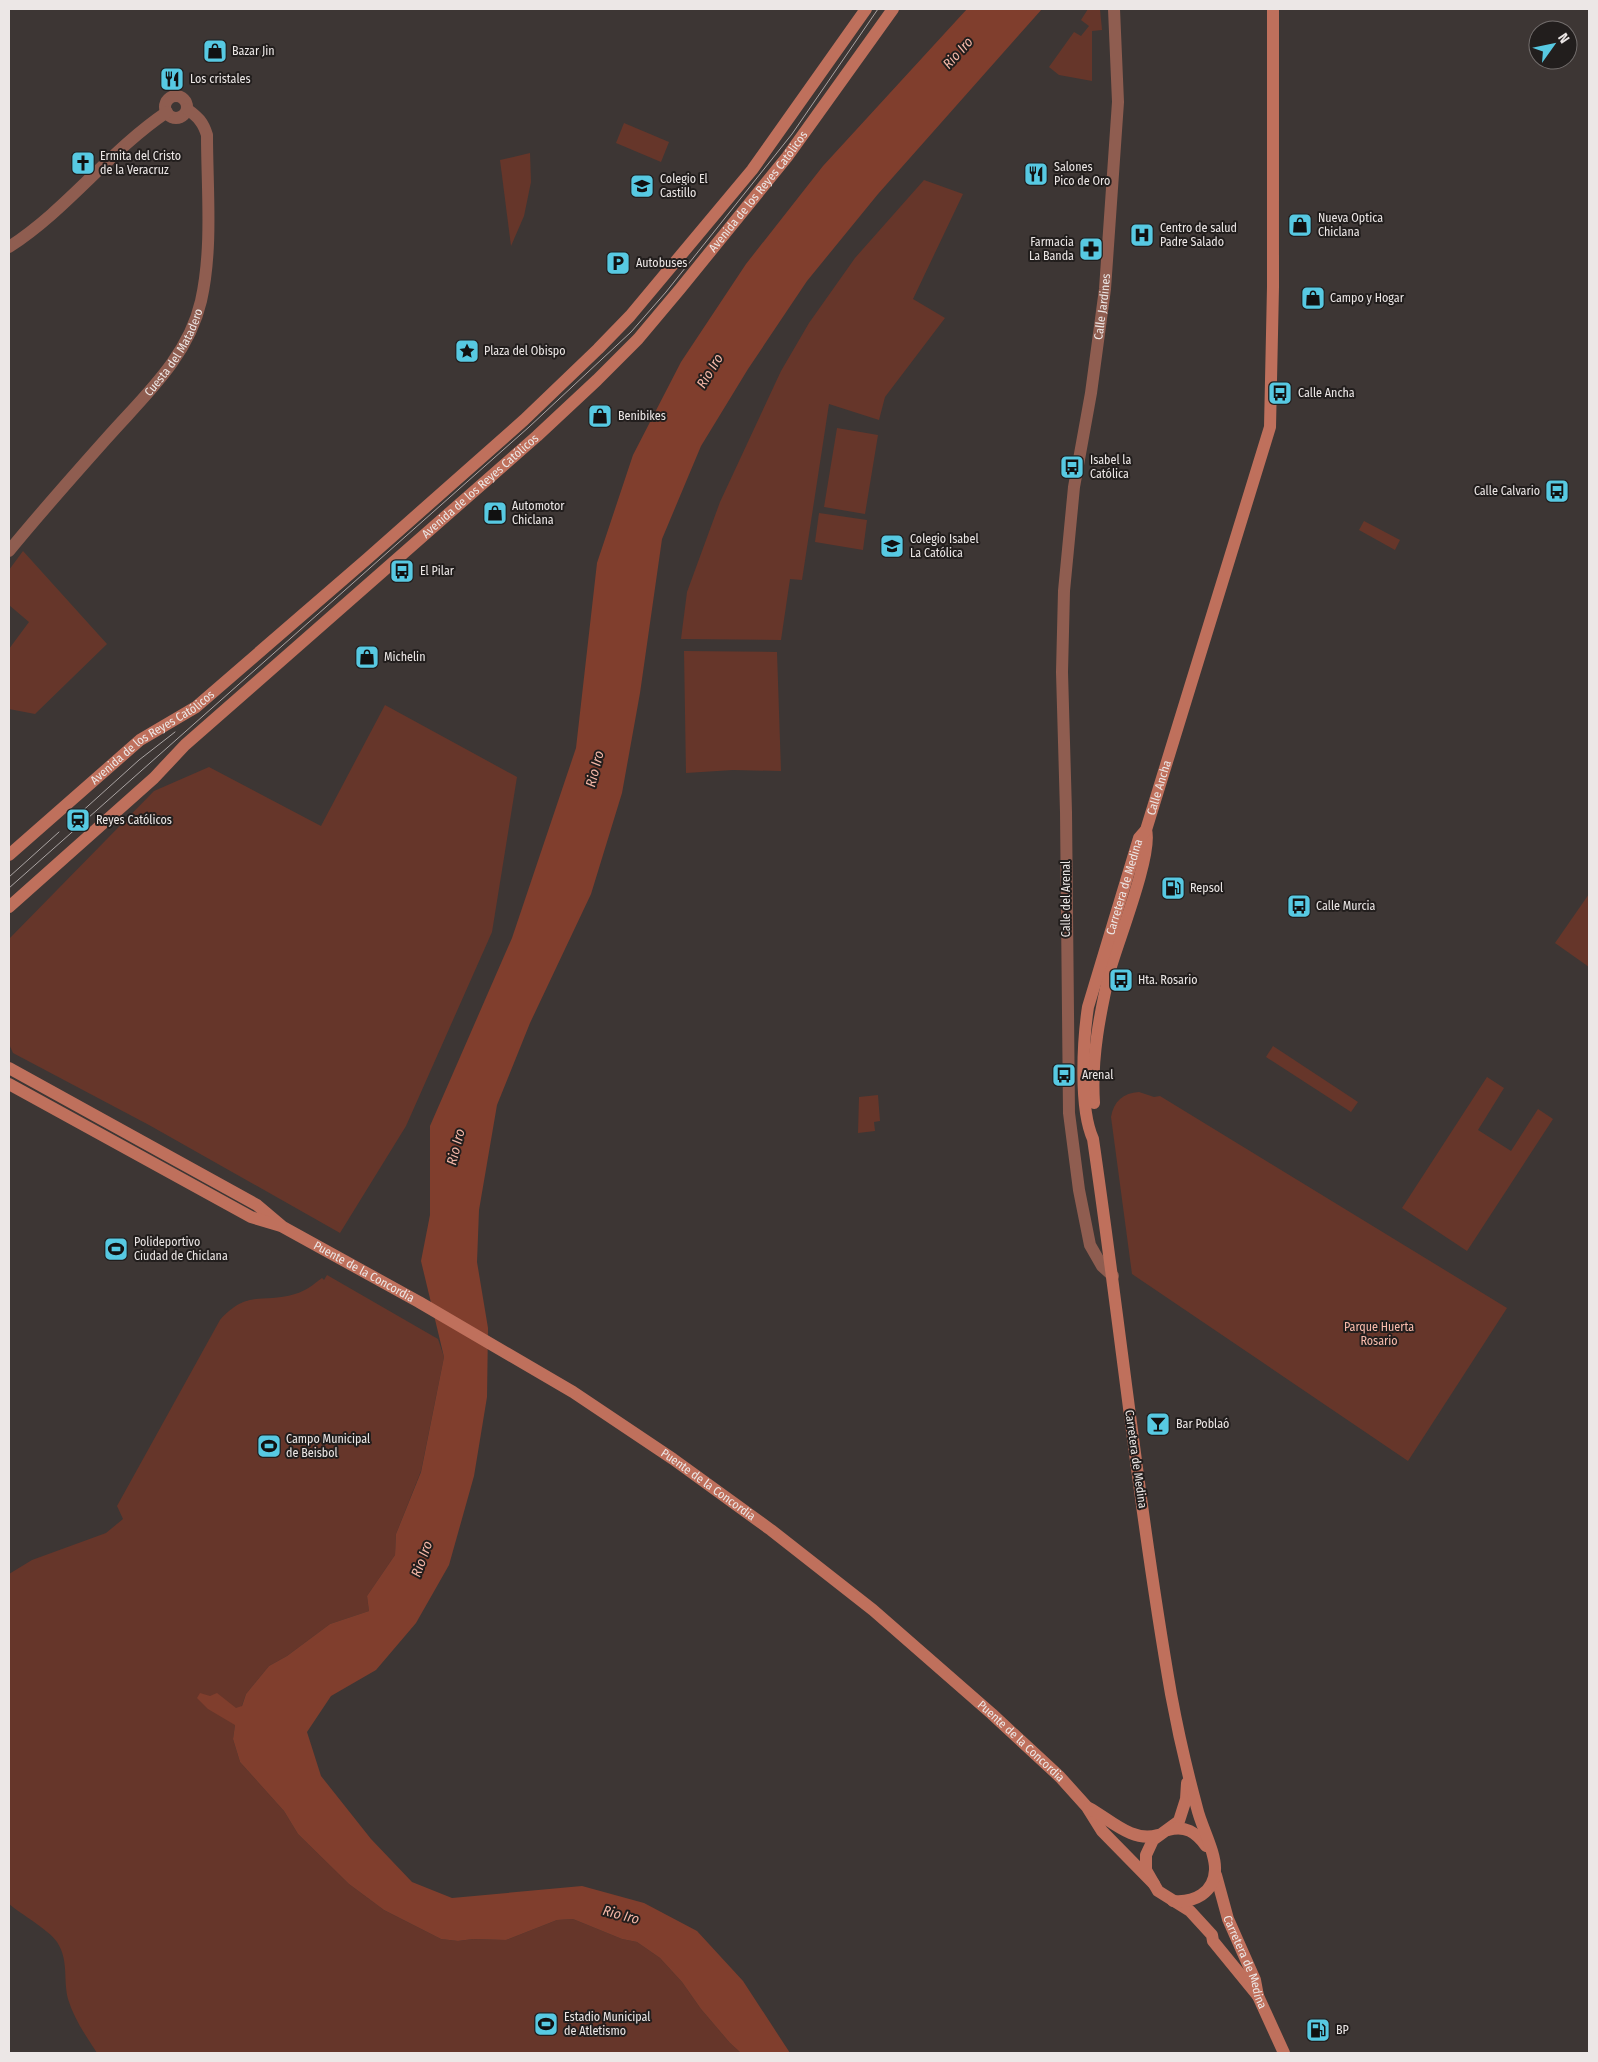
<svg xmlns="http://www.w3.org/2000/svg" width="1598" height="2062" font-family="'Fira Sans Condensed',sans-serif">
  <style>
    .green { fill: #66362a }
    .water { fill: #803e2d }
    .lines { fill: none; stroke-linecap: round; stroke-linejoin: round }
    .tertiary { stroke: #8f5d50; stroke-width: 12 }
    .secondary { stroke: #bf705c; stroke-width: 12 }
    .tram { stroke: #aaa4a3; stroke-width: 1 }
    .labels { text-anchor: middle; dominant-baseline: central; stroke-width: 4; stroke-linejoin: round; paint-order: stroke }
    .poi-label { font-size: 12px; fill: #ece7e6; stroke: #221e1d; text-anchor: start }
    .street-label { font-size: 12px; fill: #ece7e6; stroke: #221e1d }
    .park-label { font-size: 12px; fill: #f9bcac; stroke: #221e1d }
    .water-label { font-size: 14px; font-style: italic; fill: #f4b7a7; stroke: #221e1d }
  </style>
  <rect width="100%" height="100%" fill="#3d3634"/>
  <!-- green -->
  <g class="green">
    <path d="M 1088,9 L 1100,9 L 1102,30 L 1092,31 L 1092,81 L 1059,75 L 1049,67 L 1074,32 L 1081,36 L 1089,26 L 1081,20 Z"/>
    <path d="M 624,123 L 669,142 L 661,162 L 616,143 Z"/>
    <path d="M 530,153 L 531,182 L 524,216 L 511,246 L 500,160 Z"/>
    <path d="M 924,180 L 963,194 L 913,299 L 945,318 L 885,397 L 879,420 L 829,404 L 802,580 L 790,579 L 781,640 L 681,639 L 687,592 L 720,502 L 781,371 L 809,323 L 855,258 Z"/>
    <path d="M 837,428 L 878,435 L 865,514 L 824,507 Z"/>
    <path d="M 819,513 L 867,520 L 863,550 L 815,542 Z"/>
    <path d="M 1364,521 L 1400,540 L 1395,550 L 1359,530 Z"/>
    <path d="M 23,551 L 107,644 L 35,714 L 9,709 L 9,649 L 29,622 L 9,605 L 9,570 Z"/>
    <path d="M 684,651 L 777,652 L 781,771 L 733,770 L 686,773 Z"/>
    <path d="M 385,705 L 517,777 L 492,932 L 406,1126 L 340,1233 L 149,1125 L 13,1053 L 9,1044 L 9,939 L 154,791 L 209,767 L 321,826 Z"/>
    <path d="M 1589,894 L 1589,967 L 1555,943 Z"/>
    <path d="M 1273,1046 L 1358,1102 L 1351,1112 L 1266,1057 Z"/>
    <path d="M 1487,1077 L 1504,1088 L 1478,1130 L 1511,1151 L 1538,1109 L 1553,1119 L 1467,1251 L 1402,1208 Z"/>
    <path d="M 1139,1092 L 1154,1097 L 1160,1096 L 1507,1308 L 1408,1461 L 1132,1274 L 1111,1117 C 1114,1101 1123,1093 1139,1092 Z"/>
    <path d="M 878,1095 L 880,1121 L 874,1122 L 875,1131 L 858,1133 L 859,1097 Z"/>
    <path d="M 327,1275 L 438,1339 L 444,1357 L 421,1471 L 396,1534 L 395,1555 L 367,1596 L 369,1611 L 330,1624 L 287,1656 L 269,1666 L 246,1694 L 235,1725 L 233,1739 L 240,1762 L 284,1811 L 298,1834 L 349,1884 L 384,1910 L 441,1939 L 458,1941 L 473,1939 L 506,1940 L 557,1920 L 573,1919 L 622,1939 L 637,1942 L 660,1958 L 682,1982 L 701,2009 L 730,2043 L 741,2053 L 97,2053 C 86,2036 74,2019 68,1999 C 63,1979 69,1960 57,1942 C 48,1929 22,1915 9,1904 L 9,1574 L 32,1560 L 106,1533 L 123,1519 L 117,1506 L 220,1320 C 248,1289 262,1304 295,1294 C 306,1291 314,1284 322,1278 L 324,1280 Z"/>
  </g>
  <!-- water -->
  <path class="water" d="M 967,9 L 1042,9 L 878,194 L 807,281 L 748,369 L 701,446 L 662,539 L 640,693 L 622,793 L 591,894 L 530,1023 L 497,1105 L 479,1210 L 477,1262 L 488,1328 L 487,1397 L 474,1476 L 449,1565 L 416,1623 L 376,1670 L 331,1696 L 307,1732 L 321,1776 L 371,1839 L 412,1882 L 452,1898 L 582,1886 L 644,1903 L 697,1931 L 743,1981 L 790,2053 L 741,2053 L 730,2043 L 701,2009 L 682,1982 L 660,1958 L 637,1942 L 622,1939 L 573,1919 L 557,1920 L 506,1940 L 473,1939 L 458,1941 L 441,1939 L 384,1910 L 349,1884 L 298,1834 L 284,1811 L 240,1762 L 233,1739 L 235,1725 L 208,1709 L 197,1698 L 200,1693 L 210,1696 L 217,1693 L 236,1708 L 242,1706 L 246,1694 L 269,1666 L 287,1656 L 330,1624 L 369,1611 L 367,1596 L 395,1555 L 396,1534 L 421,1472 L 444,1357 L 421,1261 L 430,1215 L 430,1126 L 512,938 L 576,748 L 597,563 L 633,455 L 681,362 L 746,264 L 823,166 Z"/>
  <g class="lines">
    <!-- tertiary -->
    <g class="tertiary">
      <circle cx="176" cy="107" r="11"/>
      <path d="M 9,247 C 68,209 109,151 167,112"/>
      <path id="s1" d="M 9,551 C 40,513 73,476 106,439 C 143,397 188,358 201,301 C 213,248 207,189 207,135 C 203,122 198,117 187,109"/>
      <path id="s2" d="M 1113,1276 L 1102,1266 L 1090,1245 L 1079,1190 L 1069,1113 L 1066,812 L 1062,672 L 1064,591 L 1074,487 L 1091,393 L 1105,289 L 1118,102 L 1114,9"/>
    </g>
    <!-- secondary -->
    <g class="secondary">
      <path id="s3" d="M 9,855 L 140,740 L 196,707 L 367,559 L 524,420 L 598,349 L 630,316 L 752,170 L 866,9"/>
      <path id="s4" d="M 9,907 L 154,778 L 185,745 L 537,436 L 597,380 L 638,339 L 680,289 L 787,157 L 893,9"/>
      <path id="s5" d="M 9,1068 L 257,1205 L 283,1227 L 419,1302 L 573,1392 L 673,1459 L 771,1530 L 873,1610 L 992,1714 L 1060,1777 L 1087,1807 L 1102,1831 L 1154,1884"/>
      <path d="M 9,1084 L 251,1217 L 281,1226"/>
      <path d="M 1094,1103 C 1091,1058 1100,1013 1110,970 C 1118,941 1153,853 1146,830"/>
      <path d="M 1187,1783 L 1186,1799 L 1179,1821 L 1153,1840 L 1146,1855 L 1146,1870 L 1158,1891 L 1190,1911 L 1212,1935 L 1213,1941 L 1258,1996"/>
      <path d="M 1089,1808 C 1111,1820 1132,1843 1158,1835"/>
      <path d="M 1168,1830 C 1185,1825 1196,1832 1206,1846"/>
      <path id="s6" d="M 1216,1875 L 1228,1919 L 1255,1980 L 1258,1996 L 1284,2053"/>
      <path id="s7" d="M 1173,1901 C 1194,1903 1214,1893 1215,1870 C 1216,1852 1201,1826 1197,1808 C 1187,1771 1178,1732 1171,1694 C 1139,1510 1120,1323 1093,1139 C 1079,1108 1083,1040 1088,1007 L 1139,838 L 1146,830 L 1270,427 L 1273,287 L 1273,9"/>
    </g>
    <!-- tram -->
    <g class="tram">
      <path d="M 78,815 L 139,760 L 175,732"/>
      <path d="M 9,877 L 59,832"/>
      <path d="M 9,888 L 529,427 L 631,332 L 666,292 L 792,134 L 878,9"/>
    </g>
  </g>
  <!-- icons -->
  <defs>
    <g id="shop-square" transform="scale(1.25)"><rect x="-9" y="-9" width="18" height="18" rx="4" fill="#57c9e2" stroke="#221e1d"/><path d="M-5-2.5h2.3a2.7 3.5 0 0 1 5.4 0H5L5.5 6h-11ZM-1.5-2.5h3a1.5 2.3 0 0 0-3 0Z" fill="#111"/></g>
    <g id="restaurant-square" transform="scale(1.25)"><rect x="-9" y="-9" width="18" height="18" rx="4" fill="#57c9e2" stroke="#221e1d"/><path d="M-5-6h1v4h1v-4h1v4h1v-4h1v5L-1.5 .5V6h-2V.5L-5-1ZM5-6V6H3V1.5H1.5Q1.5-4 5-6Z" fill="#111"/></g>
    <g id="church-square" transform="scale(1.25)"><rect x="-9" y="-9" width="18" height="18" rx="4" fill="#57c9e2" stroke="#221e1d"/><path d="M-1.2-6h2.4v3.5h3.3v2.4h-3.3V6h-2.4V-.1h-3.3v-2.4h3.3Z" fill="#111"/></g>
    <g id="school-square" transform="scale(1.25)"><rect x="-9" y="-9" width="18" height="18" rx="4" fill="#57c9e2" stroke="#221e1d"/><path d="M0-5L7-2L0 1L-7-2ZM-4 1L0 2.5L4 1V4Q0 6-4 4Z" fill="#111"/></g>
    <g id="hospital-square" transform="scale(1.25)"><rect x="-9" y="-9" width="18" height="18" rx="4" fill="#57c9e2" stroke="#221e1d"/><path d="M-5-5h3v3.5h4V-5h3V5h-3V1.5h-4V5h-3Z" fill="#111"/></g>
    <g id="pharmacy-square" transform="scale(1.25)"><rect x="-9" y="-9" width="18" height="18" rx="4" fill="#57c9e2" stroke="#221e1d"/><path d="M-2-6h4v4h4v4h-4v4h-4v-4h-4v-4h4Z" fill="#111"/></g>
    <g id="parking-square" transform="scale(1.25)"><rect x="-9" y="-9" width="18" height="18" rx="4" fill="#57c9e2" stroke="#221e1d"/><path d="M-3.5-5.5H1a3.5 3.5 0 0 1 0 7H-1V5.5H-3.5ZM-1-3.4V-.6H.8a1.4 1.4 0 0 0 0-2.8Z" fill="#111"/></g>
    <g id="sight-square" transform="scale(1.25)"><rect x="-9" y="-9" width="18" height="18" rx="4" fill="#57c9e2" stroke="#221e1d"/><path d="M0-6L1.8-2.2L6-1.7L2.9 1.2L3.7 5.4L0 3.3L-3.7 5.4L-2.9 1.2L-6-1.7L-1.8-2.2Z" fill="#111"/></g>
    <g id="bus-square" transform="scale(1.25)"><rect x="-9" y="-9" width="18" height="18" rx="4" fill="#57c9e2" stroke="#221e1d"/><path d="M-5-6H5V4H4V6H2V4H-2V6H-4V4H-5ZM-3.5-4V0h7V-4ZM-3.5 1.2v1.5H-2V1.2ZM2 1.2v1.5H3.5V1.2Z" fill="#111"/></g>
    <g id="station-square" transform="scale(1.25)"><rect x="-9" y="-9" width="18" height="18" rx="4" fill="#57c9e2" stroke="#221e1d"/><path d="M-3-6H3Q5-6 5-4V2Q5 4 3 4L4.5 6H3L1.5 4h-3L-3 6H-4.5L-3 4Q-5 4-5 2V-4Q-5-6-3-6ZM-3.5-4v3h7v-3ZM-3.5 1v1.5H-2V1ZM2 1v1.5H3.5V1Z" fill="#111"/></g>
    <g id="fuel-square" transform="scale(1.25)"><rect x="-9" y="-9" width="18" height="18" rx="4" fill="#57c9e2" stroke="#221e1d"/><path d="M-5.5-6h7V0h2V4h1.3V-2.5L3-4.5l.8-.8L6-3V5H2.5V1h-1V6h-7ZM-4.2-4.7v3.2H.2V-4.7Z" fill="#111"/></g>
    <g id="stadium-square" transform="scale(1.25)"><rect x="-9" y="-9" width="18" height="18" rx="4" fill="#57c9e2" stroke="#221e1d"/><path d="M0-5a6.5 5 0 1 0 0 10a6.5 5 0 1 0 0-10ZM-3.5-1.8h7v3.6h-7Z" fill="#111"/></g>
    <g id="bar-square" transform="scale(1.25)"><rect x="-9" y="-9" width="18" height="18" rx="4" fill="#57c9e2" stroke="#221e1d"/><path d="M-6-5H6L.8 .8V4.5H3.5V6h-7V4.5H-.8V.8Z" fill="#111"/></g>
  </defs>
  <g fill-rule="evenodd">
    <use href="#shop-square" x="215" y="51"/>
    <use href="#restaurant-square" x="172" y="79"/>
    <use href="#church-square" x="83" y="163"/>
    <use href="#restaurant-square" x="1036" y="174"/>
    <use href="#school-square" x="642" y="186"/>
    <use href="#shop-square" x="1300" y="225"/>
    <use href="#hospital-square" x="1142" y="235"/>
    <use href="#pharmacy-square" x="1091" y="249"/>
    <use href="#parking-square" x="618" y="263"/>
    <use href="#shop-square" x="1313" y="298"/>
    <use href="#sight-square" x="467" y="351"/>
    <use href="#bus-square" x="1280" y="393"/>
    <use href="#shop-square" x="600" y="416"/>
    <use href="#bus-square" x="1072" y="467"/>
    <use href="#bus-square" x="1557" y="491"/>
    <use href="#shop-square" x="495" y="513"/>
    <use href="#school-square" x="892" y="546"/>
    <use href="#bus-square" x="402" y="571"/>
    <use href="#shop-square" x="367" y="657"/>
    <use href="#station-square" x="78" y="820"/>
    <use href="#fuel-square" x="1173" y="888"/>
    <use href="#bus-square" x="1299" y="906"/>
    <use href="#bus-square" x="1121" y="980"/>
    <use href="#bus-square" x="1064" y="1075"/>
    <use href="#stadium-square" x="116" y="1249"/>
    <use href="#bar-square" x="1158" y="1424"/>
    <use href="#stadium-square" x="269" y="1446"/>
    <use href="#stadium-square" x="546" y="2024"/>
    <use href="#fuel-square" x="1318" y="2030"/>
  </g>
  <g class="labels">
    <!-- poi labels -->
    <g class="poi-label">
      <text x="232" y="51">Bazar Jin</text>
      <text x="190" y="79">Los cristales</text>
      <text x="100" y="156">Ermita del Cristo<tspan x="100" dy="14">de la Veracruz</tspan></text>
      <text x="1054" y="167">Salones<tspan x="1054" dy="14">Pico de Oro</tspan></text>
      <text x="660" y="179">Colegio El<tspan x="660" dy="14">Castillo</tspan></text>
      <text x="1318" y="218">Nueva Optica<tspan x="1318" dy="14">Chiclana</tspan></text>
      <text x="1160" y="228">Centro de salud<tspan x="1160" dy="14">Padre Salado</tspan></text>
      <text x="1074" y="242" text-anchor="end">Farmacia<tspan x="1074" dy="14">La Banda</tspan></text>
      <text x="636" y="263">Autobuses</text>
      <text x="1330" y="298">Campo y Hogar</text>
      <text x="484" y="351">Plaza del Obispo</text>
      <text x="1298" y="393">Calle Ancha</text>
      <text x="618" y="416">Benibikes</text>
      <text x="1090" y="460">Isabel la<tspan x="1090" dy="14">Católica</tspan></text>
      <text x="1540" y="491" text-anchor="end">Calle Calvario</text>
      <text x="512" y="506">Automotor<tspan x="512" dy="14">Chiclana</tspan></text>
      <text x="910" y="539">Colegio Isabel<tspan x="910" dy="14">La Católica</tspan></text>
      <text x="420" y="571">El Pilar</text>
      <text x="384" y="657">Michelin</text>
      <text x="96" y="820">Reyes Católicos</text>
      <text x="1190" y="888">Repsol</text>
      <text x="1316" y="906">Calle Murcia</text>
      <text x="1138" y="980">Hta. Rosario</text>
      <text x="1082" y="1075">Arenal</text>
      <text x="134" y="1242">Polideportivo<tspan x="134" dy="14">Ciudad de Chiclana</tspan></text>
      <text x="1176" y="1424">Bar Poblaó</text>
      <text x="286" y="1439">Campo Municipal<tspan x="286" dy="14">de Beisbol</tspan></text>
      <text x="564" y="2017">Estadio Municipal<tspan x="564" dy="14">de Atletismo</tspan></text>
      <text x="1336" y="2030">BP</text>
    </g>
    <!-- street labels -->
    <g class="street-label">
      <text stroke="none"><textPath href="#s4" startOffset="1038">Avenida de los Reyes Católicos</textPath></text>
      <text stroke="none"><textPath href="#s2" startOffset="982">Calle Jardines</textPath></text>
      <text stroke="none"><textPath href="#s1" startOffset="259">Cuesta del Matadero</textPath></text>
      <text stroke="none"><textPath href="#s4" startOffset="632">Avenida de los Reyes Católicos</textPath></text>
      <text stroke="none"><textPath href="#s3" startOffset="186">Avenida de los Reyes Católicos</textPath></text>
      <text stroke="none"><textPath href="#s7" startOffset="1166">Calle Ancha</textPath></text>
      <text stroke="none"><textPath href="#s7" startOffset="1060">Carretera de Medina</textPath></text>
      <text transform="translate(1066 899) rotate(-90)">Calle del Arenal</text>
      <text stroke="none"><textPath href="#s5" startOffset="410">Puente de la Concordia</textPath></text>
      <text transform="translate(1136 1459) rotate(82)">Carretera de Medina</text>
      <text stroke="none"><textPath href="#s5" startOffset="815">Puente de la Concordia</textPath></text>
      <text stroke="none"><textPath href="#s5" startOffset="1220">Puente de la Concordia</textPath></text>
      <text stroke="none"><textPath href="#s6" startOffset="92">Carretera de Medina</textPath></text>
    </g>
    <!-- park labels -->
    <g class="park-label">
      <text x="1379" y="1327">Parque Huerta<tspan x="1379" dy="14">Rosario</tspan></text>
    </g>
    <!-- water labels -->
    <g class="water-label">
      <text transform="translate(958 53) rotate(-48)">Rio Iro</text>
      <text transform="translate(710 371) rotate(-59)">Rio Iro</text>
      <text transform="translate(595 769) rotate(-76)">Rio Iro</text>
      <text transform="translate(456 1147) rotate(-76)">Rio Iro</text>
      <text transform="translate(422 1559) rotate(-70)">Rio Iro</text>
      <text transform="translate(621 1915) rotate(15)">Rio Iro</text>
    </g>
  </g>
  <!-- border -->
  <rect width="1598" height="2062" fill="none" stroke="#ece7e6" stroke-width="20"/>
  <!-- north arrow -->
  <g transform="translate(1553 45) rotate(57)"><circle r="24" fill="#221e1d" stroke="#736e6d"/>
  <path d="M0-4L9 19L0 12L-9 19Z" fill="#57c9e2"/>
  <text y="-8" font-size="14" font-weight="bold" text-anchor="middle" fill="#ece7e6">N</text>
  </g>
</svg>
